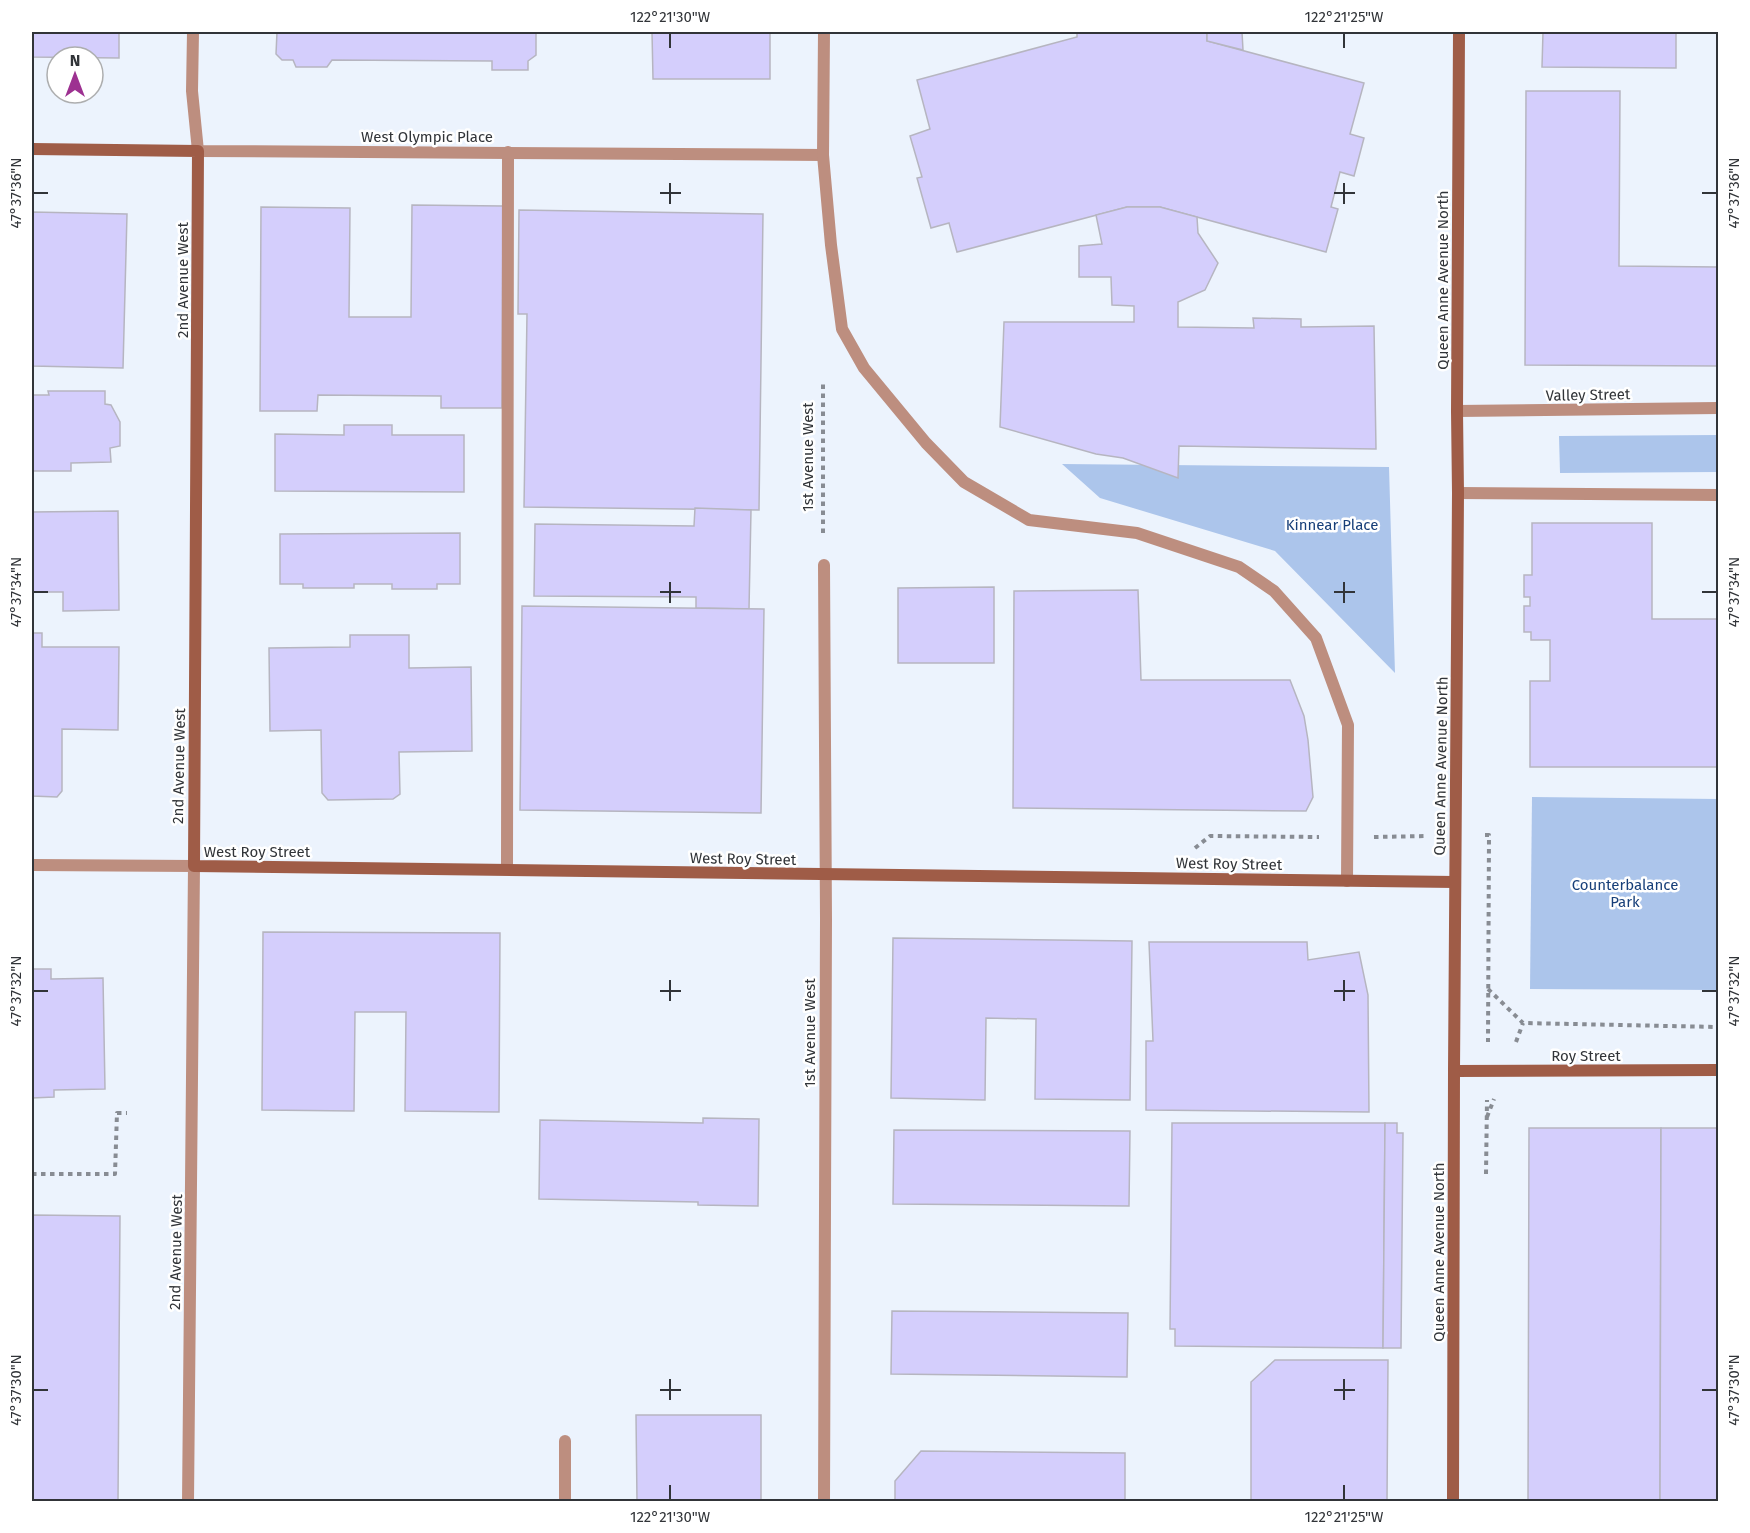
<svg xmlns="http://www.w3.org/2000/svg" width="1750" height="1533" font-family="'Fira Sans',sans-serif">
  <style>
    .green { fill: #acc5eb }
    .building { fill: #d4cefc; stroke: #b6b5c0; stroke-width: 1.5 }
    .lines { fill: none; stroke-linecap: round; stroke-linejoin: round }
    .path { stroke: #888c93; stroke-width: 4; stroke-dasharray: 4.5 4.5; stroke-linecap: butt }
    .lane { stroke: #bd8e7f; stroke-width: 12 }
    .street { stroke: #bd8e7f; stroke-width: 12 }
    .secondary { stroke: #9f5c47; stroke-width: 12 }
    .ticks { fill: none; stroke: #313438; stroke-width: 2 }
    .labels { text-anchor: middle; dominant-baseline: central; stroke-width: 5; stroke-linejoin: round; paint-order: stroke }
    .street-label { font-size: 15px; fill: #313438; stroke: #fff }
    .park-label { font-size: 15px; fill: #173f79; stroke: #fff }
    .neatline { fill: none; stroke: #313438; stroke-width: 2 }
    .ticks-label { font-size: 15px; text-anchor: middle; fill: #313438 }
  </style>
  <rect width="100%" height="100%" fill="#ecf3fd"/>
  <!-- green -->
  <g class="green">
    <path d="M 1718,435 L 1718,472 L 1560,473 L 1559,436 Z"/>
    <path d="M 1062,464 L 1389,467 L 1395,673 L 1275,551 L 1100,498 Z"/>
    <path d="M 1532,797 L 1718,799 L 1718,990 L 1530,989 Z"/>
  </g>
  <!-- building -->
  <g class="building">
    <path d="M 32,32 L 119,32 L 119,58 L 32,57 Z"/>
    <path d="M 277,32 L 536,32 L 536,55 L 528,61 L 528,70 L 492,70 L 492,61 L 332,60 L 327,67 L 296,67 L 293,60 L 282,60 L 276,54 Z"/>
    <path d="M 652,32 L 770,32 L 770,79 L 653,79 Z"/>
    <path d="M 1077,32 L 1207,32 L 1207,41 L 1364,83 L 1350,134 L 1364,138 L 1354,176 L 1340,172 L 1331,207 L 1338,209 L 1326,252 L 1160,207 L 1127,207 L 957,252 L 949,223 L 931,228 L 917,178 L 922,177 L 910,136 L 930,129 L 917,80 L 1077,37 Z"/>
    <path d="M 1207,32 L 1242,32 L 1243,50 L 1207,41 Z"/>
    <path d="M 1543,32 L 1676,32 L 1676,68 L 1542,67 Z"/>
    <path d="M 1526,91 L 1620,91 L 1619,266 L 1718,267 L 1718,366 L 1525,365 Z"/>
    <path d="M 412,205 L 503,206 L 502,408 L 441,408 L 441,396 L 318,395 L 317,411 L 260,411 L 261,207 L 350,208 L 349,317 L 411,317 Z"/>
    <path d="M 1127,207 L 1160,207 L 1197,217 L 1198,233 L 1218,263 L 1205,290 L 1178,302 L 1178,327 L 1254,328 L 1253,318 L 1301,319 L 1301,327 L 1374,326 L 1376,449 L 1179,446 L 1178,478 L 1123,458 L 1096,454 L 1000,427 L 1004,322 L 1134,322 L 1134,306 L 1112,305 L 1111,277 L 1079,277 L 1079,246 L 1102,244 L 1096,215 Z"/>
    <path d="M 519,210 L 763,214 L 759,510 L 524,507 L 527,314 L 518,314 Z"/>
    <path d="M 32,212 L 127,214 L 123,368 L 32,366 Z"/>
    <path d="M 48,391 L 105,391 L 105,404 L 111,405 L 120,422 L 120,446 L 110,448 L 111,462 L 71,463 L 71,471 L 32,471 L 32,395 L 49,395 Z"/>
    <path d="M 344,425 L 392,425 L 392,435 L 464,435 L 464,492 L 275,491 L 275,434 L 344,435 Z"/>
    <path d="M 695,508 L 751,510 L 749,609 L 696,608 L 696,597 L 534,596 L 535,524 L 694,526 Z"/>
    <path d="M 118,511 L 119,610 L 63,611 L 63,592 L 32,592 L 32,512 Z"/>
    <path d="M 1532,523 L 1652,523 L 1652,619 L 1718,619 L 1718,767 L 1530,767 L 1530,681 L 1550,681 L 1550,640 L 1531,640 L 1531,632 L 1524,632 L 1524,606 L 1530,606 L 1530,597 L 1524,597 L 1524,575 L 1532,575 Z"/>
    <path d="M 460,533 L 460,584 L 437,584 L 437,589 L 392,589 L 392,584 L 354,584 L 354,588 L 303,588 L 303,584 L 280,584 L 280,534 Z"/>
    <path d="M 994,587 L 994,663 L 898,663 L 898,588 Z"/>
    <path d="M 1138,590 L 1141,680 L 1290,680 L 1304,716 L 1308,740 L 1313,797 L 1306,811 L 1013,808 L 1014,591 Z"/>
    <path d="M 522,606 L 764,609 L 761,813 L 520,810 Z"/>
    <path d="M 32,633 L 42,633 L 42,647 L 119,647 L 118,730 L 62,729 L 62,791 L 57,797 L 32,796 Z"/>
    <path d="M 350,635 L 409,635 L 409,668 L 471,667 L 472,751 L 399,752 L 400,794 L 393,799 L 328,800 L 322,793 L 321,730 L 270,731 L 269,648 L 350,647 Z"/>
    <path d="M 263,932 L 500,933 L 499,1112 L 405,1111 L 406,1012 L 355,1012 L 354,1111 L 262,1110 Z"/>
    <path d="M 893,938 L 1132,941 L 1130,1100 L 1035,1099 L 1036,1019 L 986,1018 L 985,1100 L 891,1098 Z"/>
    <path d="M 1149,942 L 1307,942 L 1308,960 L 1359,952 L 1368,995 L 1369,1112 L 1146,1110 L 1146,1041 L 1153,1041 Z"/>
    <path d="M 32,969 L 51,969 L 51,979 L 103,978 L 105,1089 L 54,1090 L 54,1097 L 32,1098 Z"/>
    <path d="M 703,1118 L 759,1119 L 758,1206 L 698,1205 L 698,1202 L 539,1199 L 540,1120 L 703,1123 Z"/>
    <path d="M 1172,1123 L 1385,1123 L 1383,1348 L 1175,1346 L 1175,1329 L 1170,1329 Z"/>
    <path d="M 1385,1123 L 1397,1123 L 1397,1133 L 1403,1133 L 1401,1348 L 1383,1348 Z"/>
    <path d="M 1529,1128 L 1661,1128 L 1660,1502 L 1528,1502 Z"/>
    <path d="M 1661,1128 L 1718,1128 L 1718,1502 L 1660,1502 Z"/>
    <path d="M 894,1130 L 1130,1131 L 1129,1206 L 893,1204 Z"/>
    <path d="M 32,1215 L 120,1216 L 118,1502 L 32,1502 Z"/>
    <path d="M 892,1311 L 1128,1313 L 1127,1377 L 891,1374 Z"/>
    <path d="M 1275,1360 L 1388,1360 L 1387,1502 L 1251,1502 L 1251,1382 Z"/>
    <path d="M 636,1415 L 761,1415 L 761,1502 L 637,1502 Z"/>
    <path d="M 921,1451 L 1125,1453 L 1125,1502 L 895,1502 L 895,1481 Z"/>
    <rect x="573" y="1501" width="64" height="1"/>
  </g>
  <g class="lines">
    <!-- path -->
    <g class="path">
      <path d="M 823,533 L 823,382"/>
      <path d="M 1485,835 L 1489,835 L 1488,1042"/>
      <path d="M 1374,837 L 1426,836"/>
      <path d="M 1195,848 L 1210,836 L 1319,837"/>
      <path d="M 1488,989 L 1523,1023 L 1718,1027"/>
      <path d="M 1516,1042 L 1523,1023"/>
      <path d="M 1487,1117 L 1494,1099"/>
      <path d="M 32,1174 L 115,1174 L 117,1113 L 127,1113"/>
      <path d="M 1486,1174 L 1487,1100"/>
    </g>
    <!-- lane -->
    <g class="lane">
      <path d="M 507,869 L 508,152"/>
      <path d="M 565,1441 L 565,1502"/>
    </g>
    <!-- street -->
    <g class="street">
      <path d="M 193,32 L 192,91 L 198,151 L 823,155"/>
      <path d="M 824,32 L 823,155 L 831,245 L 842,329 L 864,368 L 926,443 L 964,482 L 1029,520 L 1137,533 L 1239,567 L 1274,591 L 1316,638 L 1348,725 L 1347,881"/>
      <path d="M 1457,411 L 1718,408"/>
      <path d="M 1458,493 L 1718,495"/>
      <path d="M 32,865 L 194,866 L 188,1502"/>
      <path d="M 824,1502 L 826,919 L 824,565"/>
    </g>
    <!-- secondary -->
    <g class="secondary">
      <path d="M 32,149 L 198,151 L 194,866 L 1455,882"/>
      <path d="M 1454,1071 L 1718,1070"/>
      <path d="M 1453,1502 L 1454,1071 L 1458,493 L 1457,411 L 1459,32"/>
    </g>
  </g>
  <!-- ticks -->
  <path class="ticks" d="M 670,33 L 670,48M 1344,33 L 1344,48M 670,183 L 670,204M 1344,183 L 1344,204M 33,193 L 48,193M 660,193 L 681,193M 1334,193 L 1355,193M 1702,193 L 1717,193M 670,582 L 670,603M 1344,582 L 1344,603M 33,592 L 48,592M 660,592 L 681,592M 1334,592 L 1355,592M 1702,592 L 1717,592M 670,980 L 670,1001M 1344,980 L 1344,1001M 33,991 L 48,991M 660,991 L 681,991M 1334,991 L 1355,991M 1702,991 L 1717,991M 670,1379 L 670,1400M 1344,1379 L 1344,1400M 33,1390 L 48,1390M 660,1390 L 681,1390M 1334,1390 L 1355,1390M 1702,1390 L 1717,1390M 670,1485 L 670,1500M 1344,1485 L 1344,1500"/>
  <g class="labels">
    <!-- street labels -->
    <g class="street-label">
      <text x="427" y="137">West Olympic Place</text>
      <text transform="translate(183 280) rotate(-90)">2nd Avenue West</text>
      <text transform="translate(1443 280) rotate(-90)">Queen Anne Avenue North</text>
      <text transform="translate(1588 395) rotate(-1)">Valley Street</text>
      <text transform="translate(808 457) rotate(-90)">1st Avenue West</text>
      <text transform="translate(179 766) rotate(-89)">2nd Avenue West</text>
      <text transform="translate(1441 766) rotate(-89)">Queen Anne Avenue North</text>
      <text x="257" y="852">West Roy Street</text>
      <text transform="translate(743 859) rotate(1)">West Roy Street</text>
      <text transform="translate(1229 864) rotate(1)">West Roy Street</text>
      <text transform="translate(810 1033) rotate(-90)">1st Avenue West</text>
      <text x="1586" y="1056">Roy Street</text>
      <text transform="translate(176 1252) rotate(-89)">2nd Avenue West</text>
      <text transform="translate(1439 1252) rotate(-90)">Queen Anne Avenue North</text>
    </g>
    <!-- park labels -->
    <g class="park-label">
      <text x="1332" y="525">Kinnear Place</text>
      <text x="1625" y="885">Counterbalance<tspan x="1625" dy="17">Park</tspan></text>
    </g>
  </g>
  <!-- border -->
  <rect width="1750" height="1533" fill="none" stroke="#ffffff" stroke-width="66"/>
  <!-- north arrow -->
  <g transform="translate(75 75)"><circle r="28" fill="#ffffff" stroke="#adaeaf" stroke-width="1.5"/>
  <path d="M0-4.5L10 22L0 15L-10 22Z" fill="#9d3191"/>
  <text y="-9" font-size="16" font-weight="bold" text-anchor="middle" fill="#313438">N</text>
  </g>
  <rect x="33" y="33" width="1684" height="1467" class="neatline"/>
  <g class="ticks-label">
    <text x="670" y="22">122°21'30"W</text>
    <text x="1344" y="22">122°21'25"W</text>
    <text transform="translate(16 193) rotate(-90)" y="5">47°37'36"N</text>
    <text transform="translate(1734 193) rotate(-90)" y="5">47°37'36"N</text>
    <text transform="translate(16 592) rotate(-90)" y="5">47°37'34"N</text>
    <text transform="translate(1734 592) rotate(-90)" y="5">47°37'34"N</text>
    <text transform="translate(16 991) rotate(-90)" y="5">47°37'32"N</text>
    <text transform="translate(1734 991) rotate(-90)" y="5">47°37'32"N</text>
    <text transform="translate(16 1390) rotate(-90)" y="5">47°37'30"N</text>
    <text transform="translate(1734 1390) rotate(-90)" y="5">47°37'30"N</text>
    <text x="670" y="1522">122°21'30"W</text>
    <text x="1344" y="1522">122°21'25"W</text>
  </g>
</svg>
